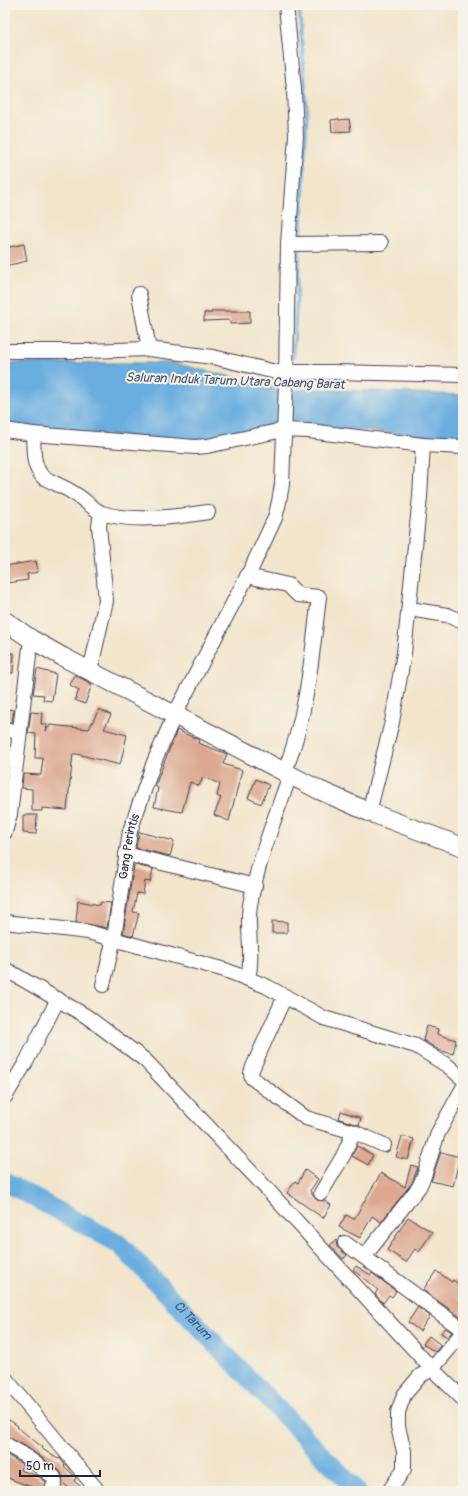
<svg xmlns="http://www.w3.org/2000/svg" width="468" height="1496" font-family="Pangolin,sans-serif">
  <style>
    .water { fill: #6aaee0; stroke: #46688e }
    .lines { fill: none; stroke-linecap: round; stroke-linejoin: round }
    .stream { stroke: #6aaee0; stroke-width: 3 }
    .river { stroke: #6aaee0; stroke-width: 19 }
    .building { fill: #dda88f }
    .minor-casing { stroke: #413f51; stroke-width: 16 }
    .major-casing { stroke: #413f51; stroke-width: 20 }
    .minor { stroke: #fff; stroke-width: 14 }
    .major { stroke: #fff; stroke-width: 18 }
    .labels { text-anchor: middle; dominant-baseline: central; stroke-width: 4; stroke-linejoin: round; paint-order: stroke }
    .street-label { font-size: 12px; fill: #22223b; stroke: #f7f3e8 }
    .water-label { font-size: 13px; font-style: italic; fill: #3b5375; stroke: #f7f3e8 }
  </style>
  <rect width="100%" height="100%" fill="#f7f3e8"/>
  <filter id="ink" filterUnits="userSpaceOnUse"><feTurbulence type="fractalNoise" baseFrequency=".025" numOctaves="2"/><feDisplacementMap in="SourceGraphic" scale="8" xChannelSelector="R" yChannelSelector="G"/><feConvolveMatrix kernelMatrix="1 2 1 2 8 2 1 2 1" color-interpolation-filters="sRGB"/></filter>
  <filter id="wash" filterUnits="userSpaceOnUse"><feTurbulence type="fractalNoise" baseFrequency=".012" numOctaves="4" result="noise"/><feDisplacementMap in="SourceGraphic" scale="16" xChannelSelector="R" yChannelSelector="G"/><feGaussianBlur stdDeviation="0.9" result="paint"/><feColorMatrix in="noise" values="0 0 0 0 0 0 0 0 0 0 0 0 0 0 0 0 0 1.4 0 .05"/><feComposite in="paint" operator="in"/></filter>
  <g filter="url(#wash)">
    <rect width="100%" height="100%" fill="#f2e5cc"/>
    <!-- water -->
    <path class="water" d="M 5,363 L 173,363 L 292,391 L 312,389 L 463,395 L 463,440 L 328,427 L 284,419 L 265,427 L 202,441 L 5,428 Z"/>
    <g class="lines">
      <!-- stream -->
      <g class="stream">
        <path d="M 299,5 L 307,110 L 301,240"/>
        <path d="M 293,358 L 300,248"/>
      </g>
      <!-- river -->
      <path class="river" id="s1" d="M 5,1182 L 119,1244 L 357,1491"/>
    </g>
    <g id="blocks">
      <!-- building -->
      <g class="building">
        <path d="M 339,119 L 339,120 L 349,119 L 351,131 L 332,132 L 331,120 Z"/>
        <path d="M 24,244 L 27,261 L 5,266 L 5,248 Z"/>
        <path d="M 212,311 L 250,311 L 250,323 L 230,324 L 230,320 L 204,321 L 204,313 L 212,313 Z"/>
        <path d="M 36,561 L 38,572 L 27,574 L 28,580 L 7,583 L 5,566 Z"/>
        <path d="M 5,653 L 14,653 L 13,673 L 5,673 Z"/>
        <path d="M 37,669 L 56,674 L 52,701 L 43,700 L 44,695 L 33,694 Z"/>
        <path d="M 75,675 L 92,684 L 85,704 L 75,700 L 79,690 L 70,685 Z"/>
        <path d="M 7,709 L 14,710 L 12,722 L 5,722 Z"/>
        <path d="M 99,709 L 111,715 L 104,729 L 127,735 L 120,765 L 77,754 L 73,754 L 67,810 L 42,808 L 42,811 L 32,811 L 32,789 L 22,788 L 23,774 L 41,775 L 43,758 L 35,758 L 36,734 L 28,733 L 31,712 L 42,713 L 41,724 L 47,724 L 46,731 L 50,725 L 89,729 Z"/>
        <path d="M 177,730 L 199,740 L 198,743 L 227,754 L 223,764 L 242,770 L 229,821 L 214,815 L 221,798 L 217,796 L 220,784 L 203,777 L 199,786 L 190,782 L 182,812 L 154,807 L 158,788 L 155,786 Z"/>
        <path d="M 256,779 L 269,785 L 261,804 L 248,798 Z"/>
        <path d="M 23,815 L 37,815 L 36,834 L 23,833 Z"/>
        <path d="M 139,832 L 174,841 L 170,856 L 136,848 Z"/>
        <path d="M 134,865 L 153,869 L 150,882 L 145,881 L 143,894 L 137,893 L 133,912 L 139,913 L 133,936 L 123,933 Z"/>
        <path d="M 78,901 L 100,905 L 101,902 L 111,903 L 107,928 L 76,922 Z"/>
        <path d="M 272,921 L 287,922 L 287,933 L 272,933 Z"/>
        <path d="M 427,1026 L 438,1029 L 437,1034 L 456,1040 L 453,1054 L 439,1050 L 423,1040 Z"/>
        <path d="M 341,1111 L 361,1118 L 359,1125 L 339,1119 Z"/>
        <path d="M 402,1136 L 414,1139 L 408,1160 L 396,1157 Z"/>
        <path d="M 357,1146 L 373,1155 L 368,1165 L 352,1156 Z"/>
        <path d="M 441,1152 L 460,1157 L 453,1186 L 431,1181 Z"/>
        <path d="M 411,1165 L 418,1167 L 412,1183 L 381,1222 L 372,1216 L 360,1238 L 339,1227 L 346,1215 L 354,1219 L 381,1173 L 405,1187 Z"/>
        <path d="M 305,1170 L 318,1179 L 310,1191 L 314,1197 L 317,1200 L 325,1201 L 331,1205 L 323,1218 L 287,1193 L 295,1181 L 298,1183 Z"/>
        <path d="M 408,1217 L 432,1232 L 419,1252 L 415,1249 L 406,1262 L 387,1250 Z"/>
        <path d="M 336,1240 L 337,1247 L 347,1255 L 343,1259 L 330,1245 Z"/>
        <path d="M 356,1266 L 371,1275 L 372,1273 L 396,1291 L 392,1297 L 389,1295 L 383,1303 L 375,1294 L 378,1290 L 353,1270 Z"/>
        <path d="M 436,1271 L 452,1282 L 453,1280 L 463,1287 L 463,1292 L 459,1298 L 463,1301 L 463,1319 L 423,1290 Z"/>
        <path d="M 418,1307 L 430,1316 L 420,1331 L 408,1322 Z"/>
        <path d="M 445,1328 L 452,1332 L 447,1337 L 441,1333 Z"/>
        <path d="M 429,1336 L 441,1345 L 435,1352 L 423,1344 Z"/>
        <path d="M 9,1420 L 18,1426 L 17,1427 L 42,1447 L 41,1448 L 58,1459 L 60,1458 L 65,1465 L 64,1466 L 76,1478 L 74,1481 L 86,1491 L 73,1491 L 63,1483 L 62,1475 L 59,1470 L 25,1446 L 5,1436 L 5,1427 Z"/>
        <path d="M 5,1454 L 22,1464 L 20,1470 L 38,1476 L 46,1482 L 44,1491 L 33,1491 L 34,1488 L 5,1477 Z"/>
      </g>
    </g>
  </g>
  <g filter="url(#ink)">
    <use href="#blocks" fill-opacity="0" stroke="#413f51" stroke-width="1"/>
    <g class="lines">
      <!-- minor casing -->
      <g class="minor-casing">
        <g id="minor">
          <path d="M 288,244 L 381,243"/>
          <path d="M 139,294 L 149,349"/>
          <path d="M 5,351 L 86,351 L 149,349 L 213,357 L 276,372 L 332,372 L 463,375"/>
          <path d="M 5,430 L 33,434 L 195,447 L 207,446 L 283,430 L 309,431 L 423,445 L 463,447"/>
          <path d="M 33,434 C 34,449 32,466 43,477 C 53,483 65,487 75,494 C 83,498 95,511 102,513 C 132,523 177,517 208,512"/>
          <path d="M 247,576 L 288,585 L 298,595 L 319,597 C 312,656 307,717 284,773"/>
          <path d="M 409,609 L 447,615 L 463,622"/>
          <path d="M 90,671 L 106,601 L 99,526 L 101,513"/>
          <path d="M 5,730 L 19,731"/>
          <path d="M 369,812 L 392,722 L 404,653 L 420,497 L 423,445"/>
          <path d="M 5,832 L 10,814 L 31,639"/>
          <path d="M 126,854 L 255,886"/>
          <path d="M 5,922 L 88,932 L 225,970 L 266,986 L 324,1018 L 416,1046 L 448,1066 L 463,1079"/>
          <path d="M 5,969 L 86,1016 L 145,1060 L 266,1188 L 432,1369 L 463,1399"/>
          <path d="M 248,978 C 254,954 246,929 250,905 C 258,860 275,818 290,775"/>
          <path id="s2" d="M 103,985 L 114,938 L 130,831 L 154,762 L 175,714 L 252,567 L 275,518 L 279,502 L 282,484 L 286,383 L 288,244 L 296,136 L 294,89 L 286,5"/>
          <path d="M 285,996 L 253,1067 L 251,1073 L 252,1078 L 306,1118 L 354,1132 L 384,1145"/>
          <path d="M 5,1097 L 26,1062 L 58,999"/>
          <path d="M 321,1193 L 343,1156 L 354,1132"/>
          <path d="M 345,1243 L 463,1330"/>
          <path d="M 364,1257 L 419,1187 L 424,1176 L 438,1133 L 463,1088"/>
          <path d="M 5,1378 L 98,1491"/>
          <path d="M 5,1444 L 21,1453 L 54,1477 L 55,1482 L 52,1489 L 55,1491"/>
          <path d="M 390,1490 L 404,1469 L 404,1451 L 398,1427 L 398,1412 L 404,1395 L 420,1376 L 432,1369 L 463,1332"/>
        </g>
      </g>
      <!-- major casing -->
      <g class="major-casing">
        <path id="major" d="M 5,621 L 31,639 L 63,657 L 319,790 L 369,812 L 463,847"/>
      </g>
      <!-- minor -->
      <use href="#minor" class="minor"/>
      <!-- major -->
      <use href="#major" class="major"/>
    </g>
  </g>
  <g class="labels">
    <!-- street labels -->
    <g class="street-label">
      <text stroke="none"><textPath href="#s2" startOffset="141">Gang Perintis</textPath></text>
    </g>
    <!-- water labels -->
    <g class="water-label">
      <text transform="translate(235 381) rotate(2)">Saluran Induk Tarum Utara Cabang Barat</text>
      <text stroke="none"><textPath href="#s1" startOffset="236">Ci Tarum</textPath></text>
    </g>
  </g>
  <!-- margin -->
  <rect width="468" height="1496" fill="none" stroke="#f7f3e8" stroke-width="20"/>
  <!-- scale -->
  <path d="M20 1470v6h80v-6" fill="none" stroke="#22223b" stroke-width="2"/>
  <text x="26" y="1470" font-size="12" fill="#22223b" stroke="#f7f3e8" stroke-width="3" paint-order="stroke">50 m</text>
</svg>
